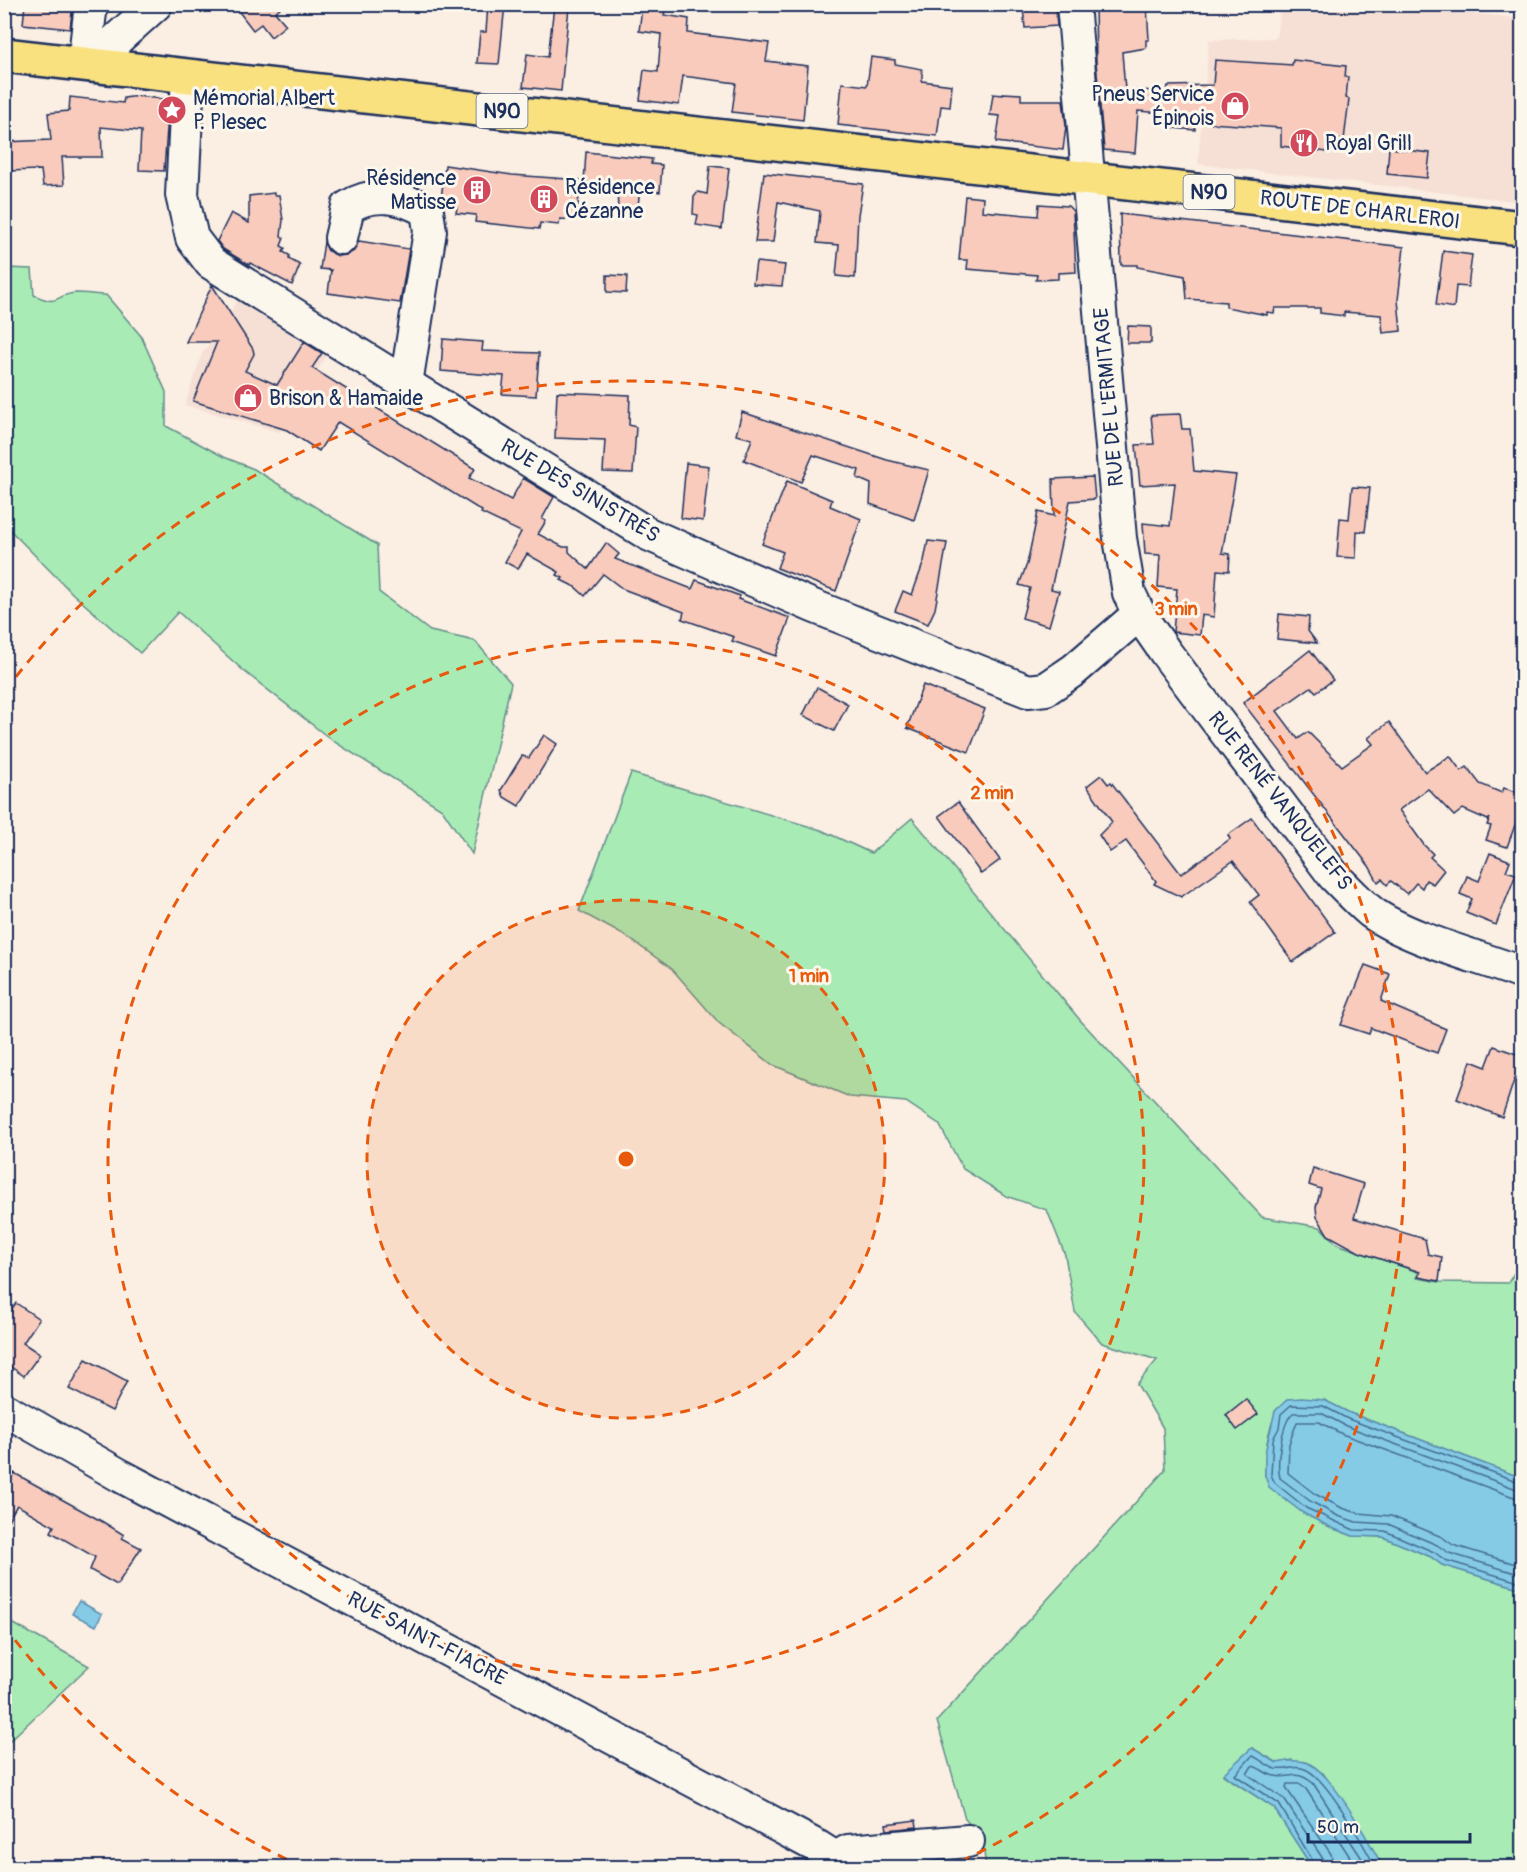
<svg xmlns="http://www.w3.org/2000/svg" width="1527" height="1872" font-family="Pangolin,sans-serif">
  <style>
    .built { fill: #f6e0d5 }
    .green { fill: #a9ebb5; stroke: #628d8a; stroke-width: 1.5 }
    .water { fill: #85cbe6; stroke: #5b8db0; stroke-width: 1.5 }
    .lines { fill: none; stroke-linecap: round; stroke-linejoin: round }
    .shore { stroke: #456d94; stroke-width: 1.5 }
    .building { fill: #f9cbbc; stroke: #1b2f5e; stroke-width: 1.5 }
    .minor-casing { stroke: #1b2f5e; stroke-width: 36 }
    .major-casing { stroke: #1b2f5e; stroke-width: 38 }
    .minor { stroke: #fbf7ec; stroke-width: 32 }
    .major { stroke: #fae180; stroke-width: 33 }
    .ring { fill: none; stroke: #e8590c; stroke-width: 3; stroke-dasharray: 10 8 }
    .labels { text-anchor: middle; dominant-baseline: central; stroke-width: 6; stroke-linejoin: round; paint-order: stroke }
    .shield { fill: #fbf7ec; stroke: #5e6b89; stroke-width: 1.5 }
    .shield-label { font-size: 20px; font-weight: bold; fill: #1b2f5e }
    .poi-label { font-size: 21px; fill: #1b2f5e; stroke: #fbf7ec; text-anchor: start }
    .street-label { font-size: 21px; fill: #1b2f5e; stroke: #fbf7ec }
    .centre { fill: #e8590c; stroke: #fbf7ec; stroke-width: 3 }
    .ring-label { font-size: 18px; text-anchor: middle; font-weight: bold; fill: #e8590c; stroke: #fbf7ec; stroke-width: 6; stroke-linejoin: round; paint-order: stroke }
  </style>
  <rect width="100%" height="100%" fill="#fbeee2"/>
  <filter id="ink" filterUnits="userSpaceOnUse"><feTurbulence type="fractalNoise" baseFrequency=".0167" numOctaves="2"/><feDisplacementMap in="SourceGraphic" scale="12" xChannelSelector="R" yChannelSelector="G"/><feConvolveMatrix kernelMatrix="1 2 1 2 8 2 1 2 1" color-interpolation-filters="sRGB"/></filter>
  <g filter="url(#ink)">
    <!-- built -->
    <g class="built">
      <path d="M 1281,5 L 1400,5 L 1522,19 L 1522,202 L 1198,164 L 1209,40 L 1276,38 Z"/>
      <path d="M 240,295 L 332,347 L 279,432 L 185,405 L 202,354 L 221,329 Z"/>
    </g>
    <!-- green -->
    <g class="green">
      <path d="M 5,268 L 32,269 L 34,295 C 62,308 54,294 76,293 C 86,293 97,295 106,295 L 141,336 L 166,392 L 166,426 L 224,457 L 254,469 L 377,545 L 379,592 L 430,631 L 475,641 L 511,683 L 472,854 L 442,809 L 333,741 L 245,672 L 178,612 L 140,653 L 73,594 L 5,525 Z"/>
      <path d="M 631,773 L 821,830 L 871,853 L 912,818 L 1080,1020 L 1262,1217 L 1320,1227 L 1337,1244 L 1418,1272 L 1417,1278 L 1439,1282 L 1508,1283 L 1522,1260 L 1522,1478 L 1350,1413 L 1324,1400 L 1288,1399 C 1267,1418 1265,1449 1265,1476 L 1303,1513 L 1332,1528 L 1353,1536 L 1383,1537 L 1431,1557 L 1442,1565 L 1522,1589 L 1522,1867 L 1383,1867 L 1363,1832 L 1323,1773 L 1292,1760 L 1278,1763 L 1252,1748 L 1223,1775 L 1274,1808 L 1312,1867 L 986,1867 L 982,1838 L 965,1819 L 937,1721 L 1165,1470 L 1163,1428 L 1137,1384 L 1157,1360 L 1102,1343 L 1075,1312 L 1065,1255 L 1047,1210 L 1006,1196 L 963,1169 L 939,1124 L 906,1102 L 850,1097 L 773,1065 L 719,1023 L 672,969 L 627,937 L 579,911 Z"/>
      <path d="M 5,1619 L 89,1666 L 5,1745 Z"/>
    </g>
    <!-- water -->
    <g class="water">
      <path d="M 1302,1398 L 1324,1400 L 1350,1413 L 1522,1478 L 1522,1589 L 1442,1565 L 1431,1557 L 1383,1537 L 1353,1536 L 1332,1528 L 1303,1513 L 1269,1487 L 1265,1476 L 1265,1453 L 1275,1411 L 1288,1399 Z"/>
      <path d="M 79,1601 L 102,1614 L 96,1626 L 72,1614 Z"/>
      <path d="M 1252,1748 L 1277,1763 C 1288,1761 1299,1759 1310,1764 C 1334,1776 1369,1842 1383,1867 L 1312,1867 L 1274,1808 L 1223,1774 Z"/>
    </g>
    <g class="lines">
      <!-- shore -->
      <g class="shore">
        <path d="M 1522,1483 L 1348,1419 L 1323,1406 L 1291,1405 L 1281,1414 L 1279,1428 L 1273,1439 L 1271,1475 L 1275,1483 L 1306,1508 L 1354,1530 L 1385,1531 L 1434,1552 L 1445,1560 L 1522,1583"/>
        <path d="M 1522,1491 L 1346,1426 L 1321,1413 L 1293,1413 C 1282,1422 1276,1463 1280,1478 L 1310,1501 L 1338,1516 L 1356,1522 L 1388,1524 L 1437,1545 L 1449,1553 L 1522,1575"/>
        <path d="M 1522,1500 L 1342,1434 L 1319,1422 L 1297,1422 L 1289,1444 L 1288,1473 L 1315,1494 L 1342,1508 L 1358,1513 L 1391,1516 L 1442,1537 L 1453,1545 L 1522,1566"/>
        <path d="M 1317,1868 L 1279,1804 L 1235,1775 L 1252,1756 C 1260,1758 1267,1767 1276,1769 C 1287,1771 1296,1764 1307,1770 C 1329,1781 1363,1844 1376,1868"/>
        <path d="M 1325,1868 L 1323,1859 L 1284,1799 L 1247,1774 L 1252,1766 C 1260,1767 1266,1775 1275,1776 C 1292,1780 1293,1768 1313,1783 L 1368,1868"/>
        <path d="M 1334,1868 L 1331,1854 L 1286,1788 L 1287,1784 L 1299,1784 L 1306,1789 L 1357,1868"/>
      </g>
    </g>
    <!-- building -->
    <g class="building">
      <path d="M 25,4 L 73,4 L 70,29 L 23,24 Z"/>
      <path d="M 233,4 L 285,4 L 275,12 L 286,25 L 271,37 L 261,24 L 253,30 Z"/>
      <path d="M 488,4 L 505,4 L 499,64 L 477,63 L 480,32 L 486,32 Z"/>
      <path d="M 1036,4 L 1055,4 L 1057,26 L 1025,28 L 1023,7 Z"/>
      <path d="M 1095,4 L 1127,4 L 1128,8 L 1147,6 L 1149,40 L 1146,40 L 1146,48 L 1122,52 L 1125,90 L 1167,91 L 1168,86 L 1213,85 L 1215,60 L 1292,65 L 1293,60 L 1346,66 L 1345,77 L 1348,77 L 1346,98 L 1349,99 L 1344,140 L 1328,139 L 1327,152 L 1281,146 L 1281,128 L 1196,122 L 1195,130 L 1173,128 L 1175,114 L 1138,111 L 1135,153 L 1104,150 L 1096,62 Z"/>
      <path d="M 554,6 L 569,7 L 561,91 L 523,87 L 527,54 L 548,57 Z"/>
      <path d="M 642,8 L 665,11 L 664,15 L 689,19 L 688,33 L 769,43 L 766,61 L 808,66 L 803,120 L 732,112 L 736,83 L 683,76 L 679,105 L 640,100 L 644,70 L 658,72 L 661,34 L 639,31 Z"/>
      <path d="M 871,57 L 895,60 L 895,64 L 922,69 L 922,81 L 952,85 L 950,107 L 941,106 L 937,136 L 838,125 L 842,83 L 867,86 Z"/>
      <path d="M 1003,93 L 1021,94 L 1021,100 L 1063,100 L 1066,126 L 1063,150 L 996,142 L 1000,116 L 990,115 L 993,94 L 1003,95 Z"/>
      <path d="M 139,96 L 169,100 L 164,171 L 139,170 L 141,131 L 101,127 L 102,157 L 62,157 L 64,185 L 43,186 L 41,170 L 4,171 L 4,142 L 51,140 L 48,113 L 69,111 L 70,97 L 123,103 L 124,98 Z"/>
      <path d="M 1389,148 L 1430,153 L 1427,178 L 1387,174 Z"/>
      <path d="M 586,152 L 652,159 L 651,164 L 662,165 L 660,192 L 640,189 L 637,214 L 618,211 L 617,186 L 584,183 Z"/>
      <path d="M 445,165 L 512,175 L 581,180 L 576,220 L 560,219 L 559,225 L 540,223 L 539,229 L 475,222 L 476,215 L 456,213 L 457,207 L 444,205 L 441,200 Z"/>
      <path d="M 710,166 L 729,168 L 722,229 L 696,225 L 698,215 L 693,214 L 694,197 L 698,192 L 707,194 Z"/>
      <path d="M 764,173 L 863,184 L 858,215 L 855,278 L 836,276 L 839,245 L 817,243 L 820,211 L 778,202 L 773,242 L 755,242 Z"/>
      <path d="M 274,193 L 274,195 L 279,195 L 283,220 L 281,236 L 284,238 L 281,246 L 285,248 L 283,252 L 289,255 L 289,259 L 300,265 L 292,285 L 250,263 L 249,265 L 223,249 L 217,241 L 231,213 L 249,223 L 249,196 Z"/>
      <path d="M 965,196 L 983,198 L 982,211 L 1038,216 L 1039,204 L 1068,206 L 1073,211 L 1076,272 L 1058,273 L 1058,279 L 1036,280 L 1037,275 L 967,269 L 968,260 L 959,260 Z"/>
      <path d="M 1120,214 L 1404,247 L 1398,300 L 1401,331 L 1383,333 L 1381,315 L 1344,312 L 1344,316 L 1320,313 L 1320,308 L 1275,308 L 1274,313 L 1267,312 L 1267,315 L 1226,307 L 1226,302 L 1187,299 L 1185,276 L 1137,267 L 1137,265 L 1121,265 Z"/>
      <path d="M 359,241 L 409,249 L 400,303 L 328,293 L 331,270 L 320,269 L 324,242 L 328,251 L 338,256 L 347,255 L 354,251 Z"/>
      <path d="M 1443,251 L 1472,255 L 1468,287 L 1456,286 L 1454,308 L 1436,305 Z"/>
      <path d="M 756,262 L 785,265 L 782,286 L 753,284 Z"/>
      <path d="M 607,275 L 627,276 L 626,293 L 607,292 Z"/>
      <path d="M 212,285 L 253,349 L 254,354 L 245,371 L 277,385 L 304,342 L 322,353 L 312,368 L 475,469 L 469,478 L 511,500 L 523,478 L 554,497 L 542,519 L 546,521 L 538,534 L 563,547 L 569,547 L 569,552 L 588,569 L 606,543 L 619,554 L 615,559 L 692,589 L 696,580 L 740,596 L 738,599 L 790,618 L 776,656 L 732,641 L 734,637 L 682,619 L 684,612 L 623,589 L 603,574 L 585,596 L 575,587 L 561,580 L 563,578 L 557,575 L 559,572 L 527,554 L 518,569 L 505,562 L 521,532 L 481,513 L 482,511 L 338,422 L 319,451 L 287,430 L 193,401 L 217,342 L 186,342 Z"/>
      <path d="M 1128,326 L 1151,327 L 1151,343 L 1127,343 Z"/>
      <path d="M 443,339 L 483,342 L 482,351 L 539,353 L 536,396 L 502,394 L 504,376 L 441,371 Z"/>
      <path d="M 557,392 L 630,395 L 629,425 L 636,427 L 633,473 L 603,472 L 605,440 L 555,438 Z"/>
      <path d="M 742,412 L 887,460 L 929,470 L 914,520 L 870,504 L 871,484 L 857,478 L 859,470 L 813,455 L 801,482 L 744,460 L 752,439 L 736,435 Z"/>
      <path d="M 1180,414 L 1182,429 L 1190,429 L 1194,471 L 1236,475 L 1222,553 L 1230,554 L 1229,571 L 1217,570 L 1214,617 L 1202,615 L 1200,635 L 1173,632 L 1177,589 L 1158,587 L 1160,555 L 1145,554 L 1143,523 L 1170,526 L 1175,483 L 1140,485 L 1136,445 L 1154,444 L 1151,415 Z"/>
      <path d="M 686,463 L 709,466 L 703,521 L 681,518 Z"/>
      <path d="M 1093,477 L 1095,499 L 1070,501 L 1051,589 L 1059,591 L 1049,626 L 1022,618 L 1030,588 L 1019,585 L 1027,564 L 1038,512 L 1054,516 L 1053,479 Z"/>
      <path d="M 787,481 L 832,500 L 830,506 L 861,519 L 836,591 L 777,568 L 783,552 L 762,544 Z"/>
      <path d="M 1352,487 L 1370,488 L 1365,532 L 1357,531 L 1356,558 L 1337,557 L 1340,518 L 1349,519 Z"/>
      <path d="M 928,541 L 947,543 L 935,609 L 928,624 L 895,611 L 903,591 L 912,595 L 924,561 Z"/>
      <path d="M 1279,614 L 1309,617 L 1308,631 L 1317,643 L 1277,639 Z"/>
      <path d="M 1310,650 L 1333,680 L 1316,692 L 1311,687 L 1277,711 L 1298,739 L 1308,732 L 1342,766 L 1373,744 L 1368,738 L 1389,722 L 1425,772 L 1450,756 L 1461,771 L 1467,767 L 1480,784 L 1502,793 L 1504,788 L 1522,794 L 1518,805 L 1522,806 L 1507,847 L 1486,840 L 1491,826 L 1487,825 L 1490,818 L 1488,820 L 1463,809 L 1454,816 L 1428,789 L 1399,810 L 1424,845 L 1433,854 L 1430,857 L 1444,870 L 1433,884 L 1426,880 L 1422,888 L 1416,883 L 1407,894 L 1391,881 L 1387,885 L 1382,879 L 1378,882 L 1369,866 L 1243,703 Z"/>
      <path d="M 923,685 L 985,709 L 969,752 L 907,728 Z"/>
      <path d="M 817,687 L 848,704 L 834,731 L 803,715 Z"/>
      <path d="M 544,735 L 557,744 L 519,806 L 504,797 L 501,790 L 522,756 L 529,758 Z"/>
      <path d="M 1101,775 L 1108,784 L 1111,782 L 1181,874 L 1230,839 L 1228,835 L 1252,818 L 1335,932 L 1293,962 L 1250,902 L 1259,895 L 1233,861 L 1181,897 L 1154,884 L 1156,881 L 1126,841 L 1110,852 L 1099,835 L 1112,822 L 1087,786 Z"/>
      <path d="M 958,802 L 1000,860 L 981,874 L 939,816 Z"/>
      <path d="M 1490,853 L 1510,861 L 1506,871 L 1516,874 L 1496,925 L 1466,913 L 1472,899 L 1460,894 L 1467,876 L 1479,881 Z"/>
      <path d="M 1365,965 L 1390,974 L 1381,1001 L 1446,1029 L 1437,1053 L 1371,1028 L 1369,1034 L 1341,1025 Z"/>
      <path d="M 1494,1046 L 1522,1056 L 1502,1117 L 1457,1099 L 1471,1061 L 1486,1067 Z"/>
      <path d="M 1313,1168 L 1364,1184 L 1354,1218 L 1425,1239 L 1428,1254 L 1442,1257 L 1439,1281 L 1418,1277 L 1420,1272 L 1359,1252 L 1328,1235 L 1317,1217 L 1316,1207 L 1321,1189 L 1309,1185 Z"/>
      <path d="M 16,1303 L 39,1319 L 23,1343 L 40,1354 L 24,1376 L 8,1365 L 4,1371 L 4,1321 Z"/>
      <path d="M 86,1359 L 127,1381 L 112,1411 L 69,1389 Z"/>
      <path d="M 1246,1399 L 1258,1414 L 1237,1430 L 1226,1415 Z"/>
      <path d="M 14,1473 L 103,1522 L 124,1535 L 122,1538 L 141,1548 L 117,1585 L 90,1570 L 95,1557 L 51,1532 L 54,1526 L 17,1505 L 4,1527 L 4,1490 Z"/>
      <path d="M 916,1820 L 917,1827 L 887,1830 L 886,1824 Z"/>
      <path d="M 921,1863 L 922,1868 L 892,1868 L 891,1865 Z"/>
    </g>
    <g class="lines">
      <!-- minor casing -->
      <g class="minor-casing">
        <g id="minor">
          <path d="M 1073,4 L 1120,538 L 1129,593 L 1139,614 L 1166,653 L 1334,876 C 1346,888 1358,901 1371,912 C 1406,938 1480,957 1522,973"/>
          <path d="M 84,64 L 91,4"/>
          <path d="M 103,66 L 116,40 L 156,4"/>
          <path d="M 188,76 L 182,195 L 192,238 L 211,263 L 648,534 L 813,606 L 1028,691 L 1046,689 L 1074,670 L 1139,614"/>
          <path d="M 341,238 L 348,207 C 373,191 402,196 427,211 L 430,231 L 406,384"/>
          <path d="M 4,1409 L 121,1476 L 818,1847 L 851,1868"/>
          <path d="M 836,1858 L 848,1851 L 968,1841"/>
        </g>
      </g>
      <!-- major casing -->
      <g class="major-casing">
        <path id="major" d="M 4,55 L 1522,228"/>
      </g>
      <!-- minor -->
      <use href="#minor" class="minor"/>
      <!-- major -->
      <use href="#major" class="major"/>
    </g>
  </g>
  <!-- distance rings -->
  <circle cx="626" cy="1159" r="259" fill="#e8590c" fill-opacity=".12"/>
  <g class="ring">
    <circle cx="626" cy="1159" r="259"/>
    <circle cx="626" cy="1159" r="518"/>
    <path d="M303 1867A778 778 0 0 1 5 1627M5 691A778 778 0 1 1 949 1867"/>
  </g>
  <!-- icons -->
  <defs>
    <g id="shop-disc" transform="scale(1.5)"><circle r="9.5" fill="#d1495b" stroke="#fbf7ec"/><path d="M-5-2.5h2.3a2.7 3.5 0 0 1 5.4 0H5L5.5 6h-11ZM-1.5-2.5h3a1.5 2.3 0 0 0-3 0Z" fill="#fff"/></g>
    <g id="sight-disc" transform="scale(1.5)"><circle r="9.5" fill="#d1495b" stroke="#fbf7ec"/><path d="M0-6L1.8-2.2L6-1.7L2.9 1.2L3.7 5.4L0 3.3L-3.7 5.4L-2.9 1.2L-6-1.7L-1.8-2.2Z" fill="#fff"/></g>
    <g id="restaurant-disc" transform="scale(1.5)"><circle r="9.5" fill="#d1495b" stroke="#fbf7ec"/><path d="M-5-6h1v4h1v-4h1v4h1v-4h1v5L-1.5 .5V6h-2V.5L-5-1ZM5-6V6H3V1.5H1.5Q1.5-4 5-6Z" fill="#fff"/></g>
    <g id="building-disc" transform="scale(1.5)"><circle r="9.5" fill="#d1495b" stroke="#fbf7ec"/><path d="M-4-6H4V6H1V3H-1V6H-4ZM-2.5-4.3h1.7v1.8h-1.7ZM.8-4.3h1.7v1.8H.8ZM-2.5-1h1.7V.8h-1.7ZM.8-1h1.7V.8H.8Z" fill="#fff"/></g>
  </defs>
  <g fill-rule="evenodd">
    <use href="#shop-disc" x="1235" y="106"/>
    <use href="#sight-disc" x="172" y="110"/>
    <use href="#restaurant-disc" x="1304" y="143"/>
    <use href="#building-disc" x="477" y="190"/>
    <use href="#building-disc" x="544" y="199"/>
    <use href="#shop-disc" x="248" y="398"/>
  </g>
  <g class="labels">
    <!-- shield labels -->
    <g class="shield">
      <rect x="476.5" y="94" width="51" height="34" rx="4.5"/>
      <rect x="1183.5" y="175" width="51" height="34" rx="4.5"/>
    </g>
    <g class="shield-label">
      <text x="502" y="111">N90</text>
      <text x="1209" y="192">N90</text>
    </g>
    <!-- poi labels -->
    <g class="poi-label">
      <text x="1214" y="94" text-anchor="end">Pneus Service<tspan x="1214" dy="24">Épinois</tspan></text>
      <text x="193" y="98">Mémorial Albert<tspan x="193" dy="24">P. Plesec</tspan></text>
      <text x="1325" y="143">Royal Grill</text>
      <text x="456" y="178" text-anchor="end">Résidence<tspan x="456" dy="24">Matisse</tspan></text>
      <text x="565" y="187">Résidence<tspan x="565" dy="24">Cézanne</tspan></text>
      <text x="269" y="398">Brison &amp; Hamaide</text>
    </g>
    <!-- street labels -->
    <g class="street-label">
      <text transform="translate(1360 210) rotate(7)">ROUTE DE CHARLEROI</text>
      <text transform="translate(1109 397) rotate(-95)">RUE DE L'ERMITAGE</text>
      <text transform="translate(580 491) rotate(31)">RUE DES SINISTRÉS</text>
      <text transform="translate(1280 801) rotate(52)">RUE RENÉ VANQUELEFS</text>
      <text transform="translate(427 1639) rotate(28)">RUE SAINT-FIACRE</text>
    </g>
  </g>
  <circle cx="626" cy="1159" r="9" class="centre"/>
  <g class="ring-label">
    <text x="1176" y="615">3 min</text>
    <text x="992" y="799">2 min</text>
    <text x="809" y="982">1 min</text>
  </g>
  <!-- margin -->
  <rect width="1527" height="1872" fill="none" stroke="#fbf7ec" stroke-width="24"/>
  <rect x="12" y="12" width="1503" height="1848" fill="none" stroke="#1b2f5e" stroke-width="2" filter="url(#ink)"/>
  <!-- scale -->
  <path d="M1308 1833v9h162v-9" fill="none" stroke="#1b2f5e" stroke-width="3"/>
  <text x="1317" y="1833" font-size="18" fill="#1b2f5e" stroke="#fbf7ec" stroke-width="4.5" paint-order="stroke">50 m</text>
</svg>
